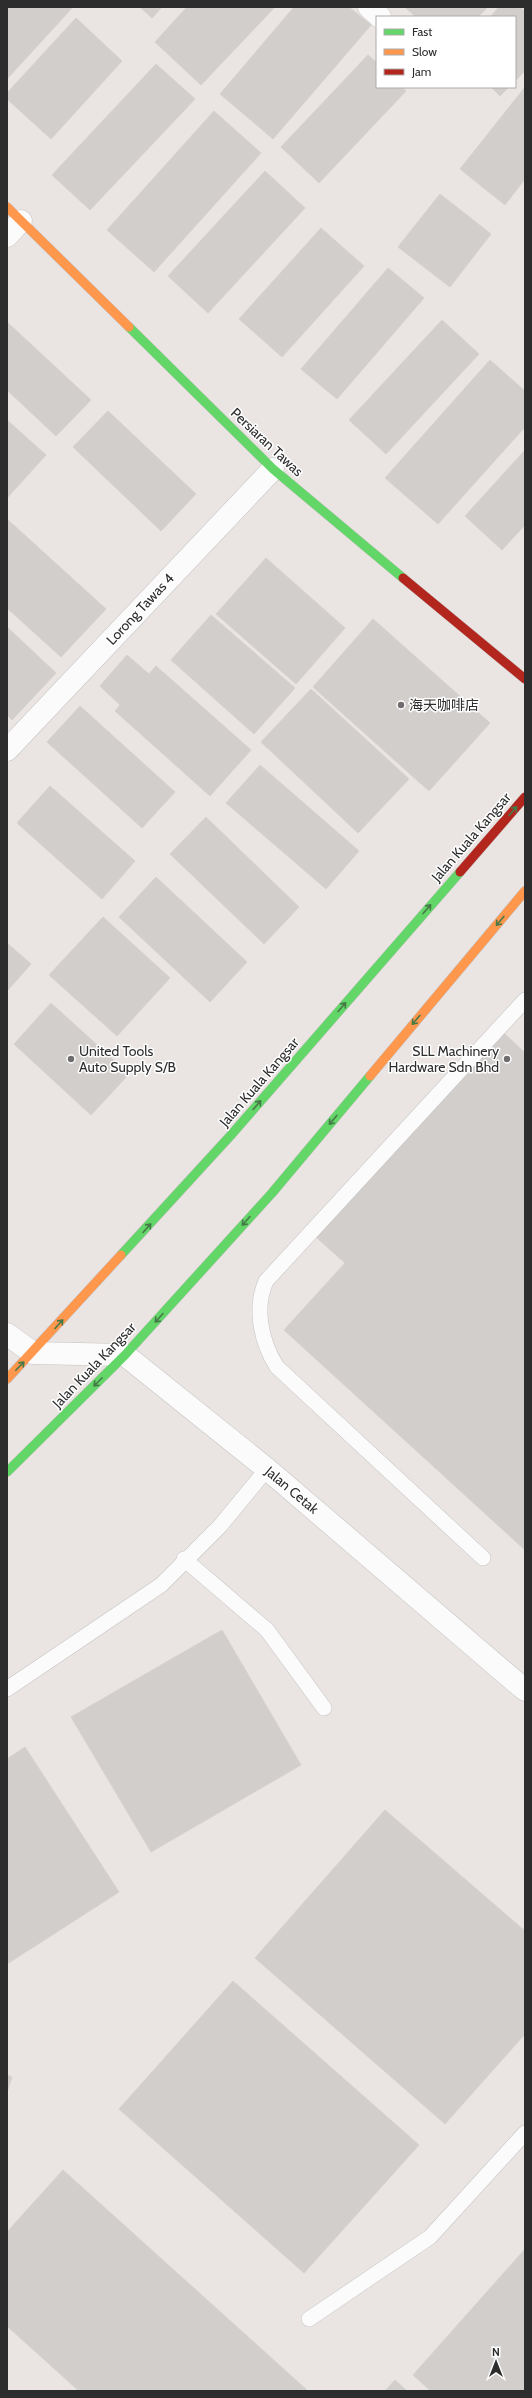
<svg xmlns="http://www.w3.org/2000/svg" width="532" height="2398" font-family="Cabin,'Noto Sans SC',sans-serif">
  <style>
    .building { fill: #d1cecc; stroke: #d5d1cf }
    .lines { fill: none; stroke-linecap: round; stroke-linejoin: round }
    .lane-casing { stroke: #c5c3c3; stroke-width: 16 }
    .street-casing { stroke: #c5c3c3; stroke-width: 23 }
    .fast-casing { stroke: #c5c3c3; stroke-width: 10 }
    .slow-casing { stroke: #c5c3c3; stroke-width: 10 }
    .jam-casing { stroke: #c5c3c3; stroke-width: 10 }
    .lane { stroke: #fcfbfb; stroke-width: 15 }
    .street { stroke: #fcfbfb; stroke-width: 22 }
    .fast { stroke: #63d668; stroke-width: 9 }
    .slow { stroke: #ff974d; stroke-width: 9 }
    .jam { stroke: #b3261e; stroke-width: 9 }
    .oneway { stroke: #457948 }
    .poi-dot { fill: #6f6d6d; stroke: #fff; stroke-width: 1.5 }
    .labels { text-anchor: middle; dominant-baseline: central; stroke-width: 3; stroke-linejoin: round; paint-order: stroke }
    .street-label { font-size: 14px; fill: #2d2d2d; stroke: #fff }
    .poi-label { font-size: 14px; fill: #2d2d2d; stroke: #fff; text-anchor: start }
  </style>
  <rect width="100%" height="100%" fill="#eae5e3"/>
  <!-- building -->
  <g class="building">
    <path d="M 7,7 L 73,7 L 7,79 Z"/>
    <path d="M 140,7 L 162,7 L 152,18 Z"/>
    <path d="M 187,7 L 275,7 L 201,85 L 155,42 Z"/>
    <path d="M 294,7 L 349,7 L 371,25 L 273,139 L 220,94 Z"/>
    <path d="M 405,7 L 488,7 L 478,17 L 416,17 Z"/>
    <path d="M 499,7 L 520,7 L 525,11 L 525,71 L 515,81 L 515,17 L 490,17 Z"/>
    <path d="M 76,18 L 122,61 L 51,139 L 7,99 L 7,93 Z"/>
    <path d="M 368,55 L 377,63 L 377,87 L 402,87 L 406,91 L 319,183 L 281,147 Z"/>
    <path d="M 156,64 L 195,99 L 90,210 L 52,175 Z"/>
    <path d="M 491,87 L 509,87 L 500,96 Z"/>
    <path d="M 525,87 L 525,179 L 505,205 L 460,169 Z"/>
    <path d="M 214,111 L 261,153 L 154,272 L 107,230 Z"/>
    <path d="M 265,171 L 305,208 L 208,313 L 168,276 Z"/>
    <path d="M 440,194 L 491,234 L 450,287 L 398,247 Z"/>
    <path d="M 321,228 L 364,266 L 282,357 L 239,319 Z"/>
    <path d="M 388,268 L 424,298 L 337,399 L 301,369 Z"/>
    <path d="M 442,320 L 479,354 L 386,454 L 349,420 Z"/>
    <path d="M 7,322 L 91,400 L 56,436 L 7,390 Z"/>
    <path d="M 490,360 L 525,391 L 525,427 L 438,524 L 385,478 Z"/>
    <path d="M 108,411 L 196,494 L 161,531 L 73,447 Z"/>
    <path d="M 7,420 L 46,455 L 7,498 Z"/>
    <path d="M 525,450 L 525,525 L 502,550 L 465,516 Z"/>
    <path d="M 7,519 L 106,609 L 61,657 L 7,608 Z"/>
    <path d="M 266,558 L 345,628 L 296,684 L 216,614 Z"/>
    <path d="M 211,615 L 295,688 L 254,734 L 171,660 Z"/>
    <path d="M 373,619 L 490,723 L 429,791 L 313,687 Z"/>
    <path d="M 7,627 L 56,673 L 12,720 L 7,715 Z"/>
    <path d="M 127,655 L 149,674 L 156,666 L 251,750 L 210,796 L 115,711 L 120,705 L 100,686 Z"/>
    <path d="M 311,689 L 409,779 L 358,833 L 261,742 Z"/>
    <path d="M 80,706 L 175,792 L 142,828 L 47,742 Z"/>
    <path d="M 260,765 L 359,851 L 326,889 L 226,803 Z"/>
    <path d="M 50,786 L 135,861 L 102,899 L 17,823 Z"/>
    <path d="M 206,817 L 299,907 L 264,944 L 170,854 Z"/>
    <path d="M 156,877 L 247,962 L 210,1002 L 119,917 Z"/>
    <path d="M 103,917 L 170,978 L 117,1036 L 49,975 Z"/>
    <path d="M 7,943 L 31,964 L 7,991 Z"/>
    <path d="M 51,1003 L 129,1074 L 91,1115 L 14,1044 Z"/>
    <path d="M 504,1033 L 525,1053 L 525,1550 L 284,1330 L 345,1263 L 316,1237 Z"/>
    <path d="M 222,1630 L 301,1765 L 151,1852 L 71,1717 Z"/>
    <path d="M 25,1747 L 119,1892 L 7,1964 L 7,1759 Z"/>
    <path d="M 385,1810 L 525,1931 L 525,2034 L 445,2124 L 255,1958 Z"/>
    <path d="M 233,1981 L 419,2145 L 304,2273 L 119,2109 Z"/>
    <path d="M 7,2075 L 12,2077 L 7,2092 Z"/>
    <path d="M 63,2170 L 308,2391 L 79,2391 L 7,2326 L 7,2232 Z"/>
    <path d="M 525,2249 L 525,2391 L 431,2391 L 413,2375 Z"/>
    <path d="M 395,2380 L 407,2391 L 385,2391 Z"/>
  </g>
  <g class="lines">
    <!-- lane casing -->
    <g class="lane-casing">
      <g id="lane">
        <path d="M 483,1558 L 277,1367 C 261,1342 254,1308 266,1281 L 525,1000"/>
        <path d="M 184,1559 L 267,1630 L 324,1708"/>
        <path d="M 7,1689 L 161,1585 L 220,1526 L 267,1469"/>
        <path d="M 309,2319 L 430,2237 L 525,2133"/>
      </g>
    </g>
    <!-- street casing -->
    <g class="street-casing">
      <g id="street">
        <path d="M 369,7 L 380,17"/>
        <path d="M 7,236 L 21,221"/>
        <path d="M 7,750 L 273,469"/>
        <path d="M 7,1334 L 33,1353 L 125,1355 L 267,1469 L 525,1690"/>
      </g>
    </g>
    <!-- fast casing -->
    <g class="fast-casing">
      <g id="fast">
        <path d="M 129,327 L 273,469 L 403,578"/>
        <path d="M 121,1255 L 231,1135 L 460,872"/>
        <path d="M 7,1472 L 125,1355 L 272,1193 L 370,1076"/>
      </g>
    </g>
    <!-- slow casing -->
    <g class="slow-casing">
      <g id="slow">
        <path d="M 7,207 L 129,327"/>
        <path d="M 370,1076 L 525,891"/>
        <path d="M 7,1379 L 121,1255"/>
      </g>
    </g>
    <!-- jam casing -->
    <g class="jam-casing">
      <g id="jam">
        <path d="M 403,578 L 525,679"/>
        <path d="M 460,872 L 525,797"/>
      </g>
    </g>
    <!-- lane -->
    <use href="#lane" class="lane"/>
    <!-- street -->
    <use href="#street" class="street"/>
    <!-- fast -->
    <use href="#fast" class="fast"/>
    <!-- slow -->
    <use href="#slow" class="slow"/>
    <!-- jam -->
    <use href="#jam" class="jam"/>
  </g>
  <!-- one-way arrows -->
  <defs><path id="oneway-shaft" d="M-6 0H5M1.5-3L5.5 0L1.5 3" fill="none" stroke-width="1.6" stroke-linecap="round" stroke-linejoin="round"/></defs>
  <g class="oneway">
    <use href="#oneway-shaft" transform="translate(513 811) rotate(-49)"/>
    <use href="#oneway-shaft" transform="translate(427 909) rotate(-49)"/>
    <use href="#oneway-shaft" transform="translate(500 921) rotate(130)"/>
    <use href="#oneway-shaft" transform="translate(342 1007) rotate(-49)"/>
    <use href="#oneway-shaft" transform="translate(416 1020) rotate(130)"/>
    <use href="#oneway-shaft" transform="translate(257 1105) rotate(-49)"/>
    <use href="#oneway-shaft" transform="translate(333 1120) rotate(130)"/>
    <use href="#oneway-shaft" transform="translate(246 1221) rotate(132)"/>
    <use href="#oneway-shaft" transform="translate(147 1228) rotate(-48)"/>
    <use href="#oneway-shaft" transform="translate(159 1318) rotate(132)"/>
    <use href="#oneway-shaft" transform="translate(59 1324) rotate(-48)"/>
    <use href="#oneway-shaft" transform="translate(20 1366) rotate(-46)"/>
    <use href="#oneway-shaft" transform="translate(98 1382) rotate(135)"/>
  </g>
  <!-- markers -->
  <g class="poi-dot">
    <circle cx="401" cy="705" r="4"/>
    <circle cx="71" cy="1059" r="4"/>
    <circle cx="507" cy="1059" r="4"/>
  </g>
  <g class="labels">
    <!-- street labels -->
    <g class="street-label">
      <text transform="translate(267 442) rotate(43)">Persiaran Tawas</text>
      <text transform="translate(140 609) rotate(-47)">Lorong Tawas 4</text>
      <text transform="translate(471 837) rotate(-49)">Jalan Kuala Kangsar</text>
      <text transform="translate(259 1082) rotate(-49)">Jalan Kuala Kangsar</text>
      <text transform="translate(94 1365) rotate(-46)">Jalan Kuala Kangsar</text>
      <text transform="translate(292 1490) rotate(40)">Jalan Cetak</text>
    </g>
    <!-- poi labels -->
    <g class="poi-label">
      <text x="409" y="705">海天咖啡店</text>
      <text x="79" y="1051">United Tools<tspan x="79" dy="16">Auto Supply S/B</tspan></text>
      <text x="499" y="1051" text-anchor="end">SLL Machinery<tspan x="499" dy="16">Hardware Sdn Bhd</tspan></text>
    </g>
  </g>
  <!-- border -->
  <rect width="532" height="2398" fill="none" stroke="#2d2d2d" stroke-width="16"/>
  <!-- legend -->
  <rect x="376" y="16" width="140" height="72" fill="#ffffff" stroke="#ababab"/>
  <rect x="384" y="29" width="20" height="6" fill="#63d668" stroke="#ababab"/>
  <text x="412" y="36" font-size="12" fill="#2d2d2d">Fast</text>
  <rect x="384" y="49" width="20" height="6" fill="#ff974d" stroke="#ababab"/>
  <text x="412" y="56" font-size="12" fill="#2d2d2d">Slow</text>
  <rect x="384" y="69" width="20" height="6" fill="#b3261e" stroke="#ababab"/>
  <text x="412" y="76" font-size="12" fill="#2d2d2d">Jam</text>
  <!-- north arrow -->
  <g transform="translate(496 2362)" stroke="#ffffff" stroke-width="3" paint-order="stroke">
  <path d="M0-3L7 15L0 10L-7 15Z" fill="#2d2d2d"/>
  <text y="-6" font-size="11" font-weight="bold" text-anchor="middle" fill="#2d2d2d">N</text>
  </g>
</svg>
